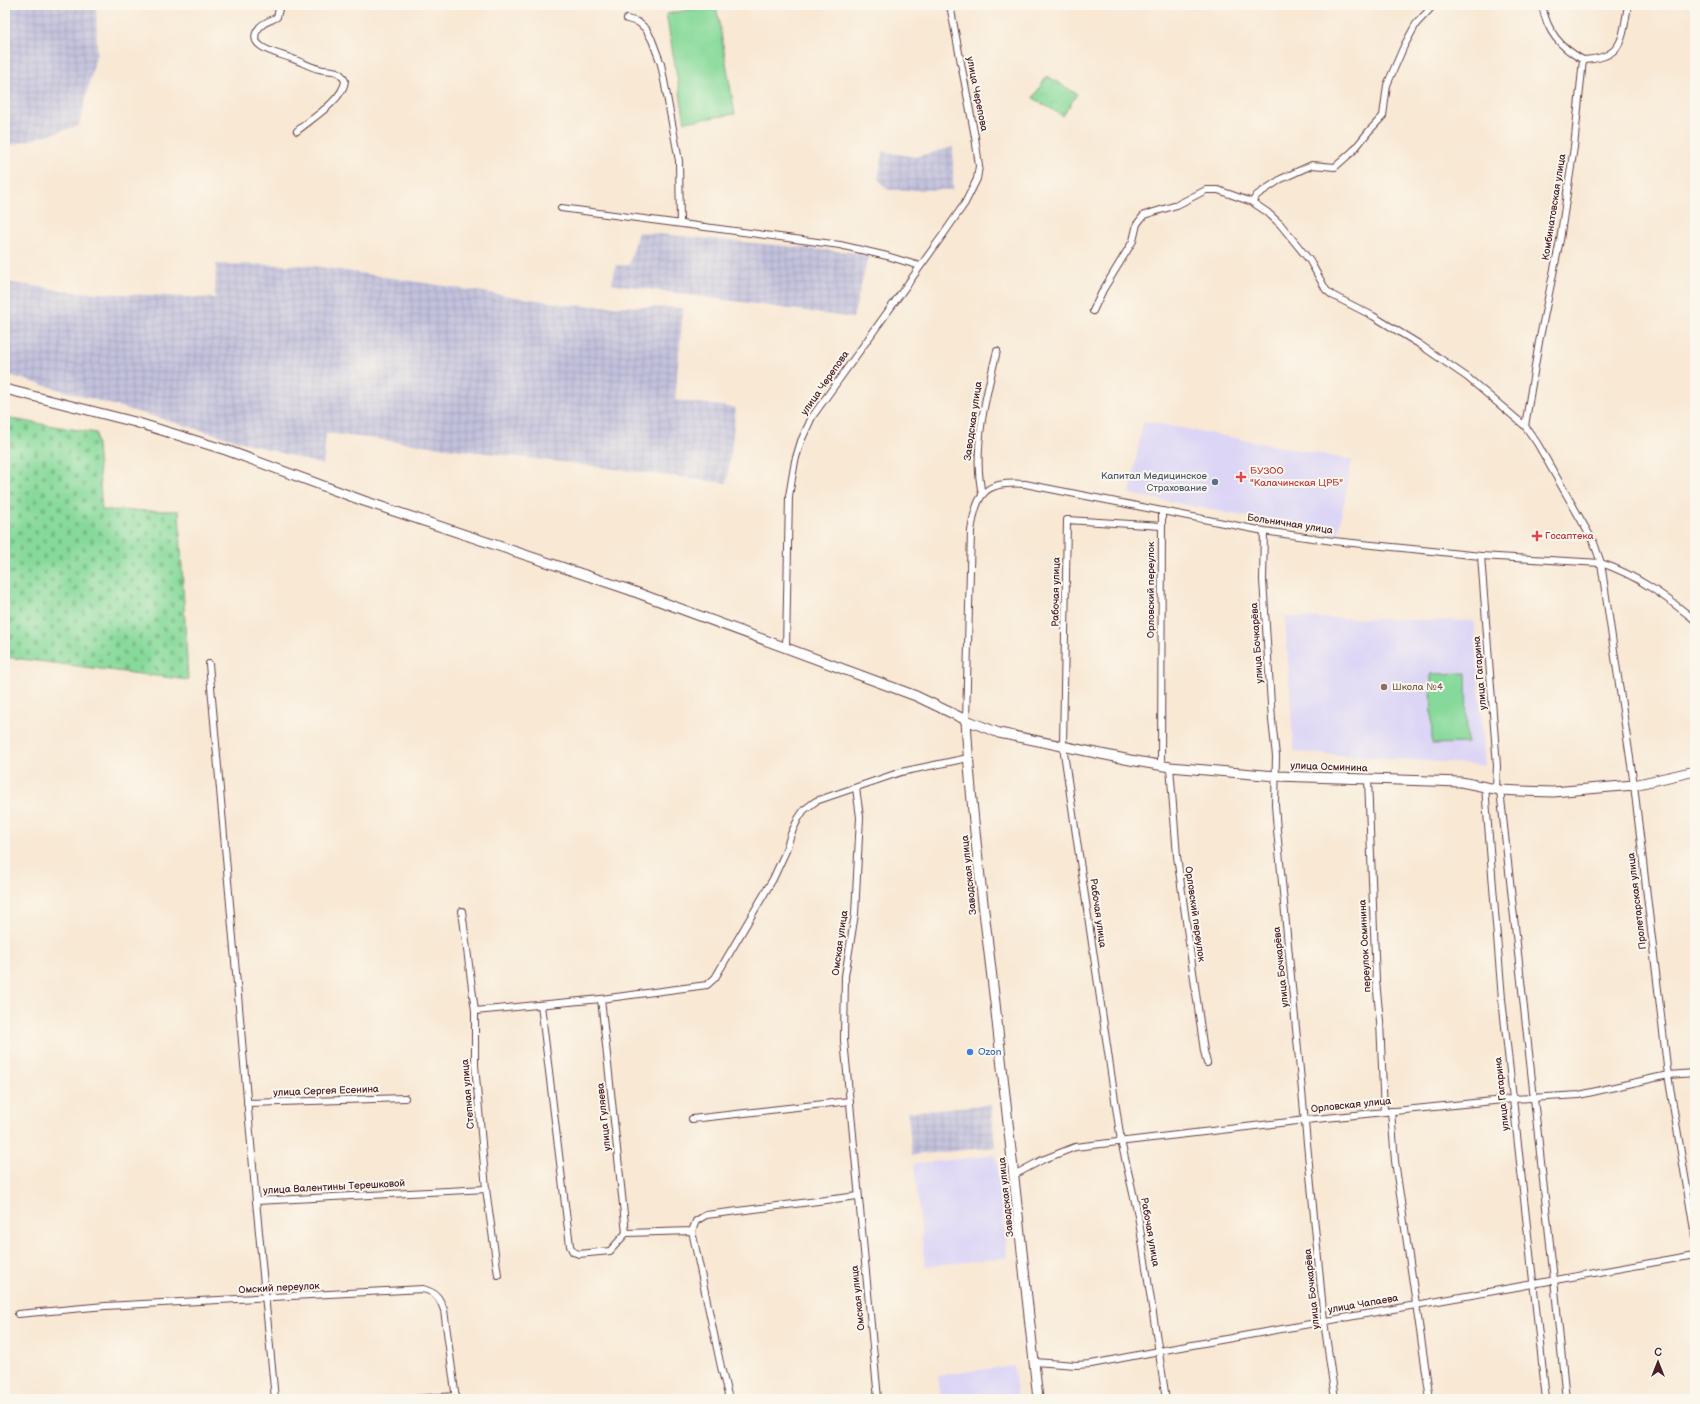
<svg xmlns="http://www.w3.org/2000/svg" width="1700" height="1404" font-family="'Balsamiq Sans',sans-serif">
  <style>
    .built { fill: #dcd5f6 }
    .industrial { fill: url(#industrial-grid) }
    .cemetery { fill: url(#cemetery-stones); stroke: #687c62 }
    .park { fill: url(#park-crowns); stroke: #687c62 }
    .pitch { fill: #86d99a; stroke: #687c62 }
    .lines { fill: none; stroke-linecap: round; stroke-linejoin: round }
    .street-casing { stroke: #643d44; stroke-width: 8 }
    .secondary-casing { stroke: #643d44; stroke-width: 11 }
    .street { stroke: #fff; stroke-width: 6 }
    .secondary { stroke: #fff; stroke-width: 9 }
    .health-dot { fill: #e0444e; stroke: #fbf7ec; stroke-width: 1.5 }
    .service-dot { fill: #5c6f8a; stroke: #fbf7ec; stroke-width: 1.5 }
    .education-dot { fill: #8d6e63; stroke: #fbf7ec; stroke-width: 1.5 }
    .shop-dot { fill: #3f7fe0; stroke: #fbf7ec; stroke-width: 1.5 }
    .labels { text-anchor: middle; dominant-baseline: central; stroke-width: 4; stroke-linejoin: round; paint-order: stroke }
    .street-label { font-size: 10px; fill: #4a1f2b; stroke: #fbf7ec }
    .health-label { font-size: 10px; fill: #be3a42; stroke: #fbf7ec; text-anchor: start }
    .service-label { font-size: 10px; fill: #4e5e75; stroke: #fbf7ec; text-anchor: end }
    .education-label { font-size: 10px; fill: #785e54; stroke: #fbf7ec; text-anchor: start }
    .shop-label { font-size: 10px; fill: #366cbe; stroke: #fbf7ec; text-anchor: start }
  </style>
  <defs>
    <pattern id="industrial-grid" width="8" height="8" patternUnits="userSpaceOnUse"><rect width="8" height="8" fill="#c2c1dc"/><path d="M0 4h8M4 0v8" fill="none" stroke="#a8a5bd"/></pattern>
    <pattern id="cemetery-stones" width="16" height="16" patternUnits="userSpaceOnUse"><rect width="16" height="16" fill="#86d99a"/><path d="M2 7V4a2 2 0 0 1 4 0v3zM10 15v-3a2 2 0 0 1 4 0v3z" fill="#75ba85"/></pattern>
    <pattern id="park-crowns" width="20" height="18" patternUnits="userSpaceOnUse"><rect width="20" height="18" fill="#86d99a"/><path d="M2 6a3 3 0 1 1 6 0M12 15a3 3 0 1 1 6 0" fill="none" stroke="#75ba85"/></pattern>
  </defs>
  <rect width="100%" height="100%" fill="#fbf7ec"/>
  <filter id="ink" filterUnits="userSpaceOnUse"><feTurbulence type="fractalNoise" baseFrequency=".025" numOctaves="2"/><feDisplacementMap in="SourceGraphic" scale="8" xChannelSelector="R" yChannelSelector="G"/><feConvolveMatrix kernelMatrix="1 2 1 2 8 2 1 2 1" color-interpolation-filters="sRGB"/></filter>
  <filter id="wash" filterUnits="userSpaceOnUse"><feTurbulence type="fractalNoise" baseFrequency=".012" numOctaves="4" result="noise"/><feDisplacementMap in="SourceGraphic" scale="16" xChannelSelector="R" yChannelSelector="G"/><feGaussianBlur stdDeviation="0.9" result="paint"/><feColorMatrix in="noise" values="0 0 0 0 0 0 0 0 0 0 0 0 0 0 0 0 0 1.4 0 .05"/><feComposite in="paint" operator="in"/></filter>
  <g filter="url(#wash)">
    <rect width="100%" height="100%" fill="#f8e8d4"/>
    <!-- built -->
    <g class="built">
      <path d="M 1143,421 L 1352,460 L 1338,534 L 1130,494 Z"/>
      <path d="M 1285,617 L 1474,621 L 1485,765 L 1294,752 Z"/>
      <path d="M 996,1155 L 1007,1258 L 925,1266 L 914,1164 Z"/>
      <path d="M 1014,1366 L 1018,1399 L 941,1399 L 938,1375 Z"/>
    </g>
    <!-- industrial -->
    <g class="industrial">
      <path d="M 5,5 L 96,5 L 97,52 L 79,126 L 5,147 Z"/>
      <path d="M 953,147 L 953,190 L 888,190 L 878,179 L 883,151 L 915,157 Z"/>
      <path d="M 638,232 L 869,254 L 853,318 L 612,284 L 616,265 L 629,265 Z"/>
      <path d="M 216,264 L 307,265 L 569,305 L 683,308 L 675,400 L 736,408 L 727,483 L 326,433 L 323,465 L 5,374 L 5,282 L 76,292 L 215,298 Z"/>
      <path d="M 991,1104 L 995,1147 L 912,1155 L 908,1112 Z"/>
    </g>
    <!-- cemetery -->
    <path class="cemetery" d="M 5,418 L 96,433 L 102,510 L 179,511 L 188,680 L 5,657 Z"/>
    <!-- park -->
    <path class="park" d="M 1047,76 L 1077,94 L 1063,116 L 1033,98 Z"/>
    <!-- pitch -->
    <g class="pitch">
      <path d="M 716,5 L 735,114 L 685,122 L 666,14 Z"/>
      <path d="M 1466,673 L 1467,743 L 1432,744 L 1431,674 Z"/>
    </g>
  </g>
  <g filter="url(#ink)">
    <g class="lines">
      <!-- street casing -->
      <g class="street-casing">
        <g id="street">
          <path d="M 280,5 L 277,17 C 271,21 263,22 259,28 C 243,48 282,54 293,59 C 302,62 310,67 319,69 C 325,71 332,70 337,72 C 342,74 343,77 345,81 C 343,100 311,119 297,131"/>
          <path d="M 1542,5 C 1547,32 1560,47 1583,60"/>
          <path d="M 627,19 L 638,22 L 646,29 L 652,40 L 661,64 L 679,161 L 680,223"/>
          <path d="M 1583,60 C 1624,58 1622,39 1628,5"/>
          <path d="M 1252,202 L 1257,195 L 1281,179 L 1312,165 L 1335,167 L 1353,151 L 1369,131 L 1383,116 L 1387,85 L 1404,46 L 1416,24 L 1431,8 L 1430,5"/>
          <path d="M 561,208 L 840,245 L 887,256 L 920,266"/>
          <path d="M 1093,311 L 1103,290 L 1133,241 L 1137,224 L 1144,215 L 1177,205 L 1206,190 L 1218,190 L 1252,202 L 1267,212 L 1280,224 L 1310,261 L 1326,290 L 1332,295 L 1373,316 L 1419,344 L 1467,377 L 1525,426 L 1537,443 L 1585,527 L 1594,543 L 1601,563 L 1634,785 L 1668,1075 L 1695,1236"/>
          <path d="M 1525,426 L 1539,342 L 1560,240 L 1574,147 L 1583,60"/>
          <path d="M 982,494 C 972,449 986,395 997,351"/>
          <path d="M 1162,526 L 1067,520 L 1063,746 L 1121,1141 L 1138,1215 L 1166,1399"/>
          <path d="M 1264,531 L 1263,580 L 1272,720 L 1276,756 L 1275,805 L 1277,830 L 1324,1321 L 1335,1399"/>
          <path d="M 1481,556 L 1497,766 L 1496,789"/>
          <path d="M 786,648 L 789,496 L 795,461 L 801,441 L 812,417 L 945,232 L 965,203 L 977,179 L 979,166 L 975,137 L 950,5"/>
          <path d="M 209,664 L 256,1201"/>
          <path d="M 966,720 L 971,531 C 977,493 984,481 1025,484 L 1264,531 L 1333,541 L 1481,556 L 1601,563 C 1637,575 1666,597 1695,620"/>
          <path d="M 1161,765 L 1162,511"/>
          <path d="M 1170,767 L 1177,856 L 1204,1051 L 1207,1063"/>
          <path d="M 1368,779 L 1376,981 L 1380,1021 L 1384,1112"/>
          <path d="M 1485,787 L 1502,999 L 1546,1399"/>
          <path d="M 856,788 L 860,817 L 855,914 L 845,976 L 844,1040 L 878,1399"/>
          <path d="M 1500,790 L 1554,1280 L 1566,1399"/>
          <path d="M 462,911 L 475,1011 L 475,1065 L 486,1189 L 498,1275"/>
          <path d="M 601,999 L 626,1233"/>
          <path d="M 541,1005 L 570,1246 L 573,1252 L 579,1254 L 610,1251 L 626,1233 L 692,1231 L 696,1221 L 706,1215 L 858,1196"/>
          <path d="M 475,1011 L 601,999 L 707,985 L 715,978 L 773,879 L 785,853 L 791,834 L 798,819 L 804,810 L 816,801 L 901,772 L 968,758"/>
          <path d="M 247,1103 L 405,1098"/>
          <path d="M 1391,1111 L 1395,1161 L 1430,1399"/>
          <path d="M 692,1119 L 850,1101"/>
          <path d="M 1014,1175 L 1042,1160 L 1075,1147 L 1306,1120 L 1513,1099 L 1579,1095 L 1668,1075 L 1695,1073"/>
          <path d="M 692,1231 L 721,1367 L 729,1399"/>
          <path d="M 18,1314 L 105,1306 L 423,1289 C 437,1293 439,1297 444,1310 L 456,1399"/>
          <path d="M 1034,1362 L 1076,1365 L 1091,1364 L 1159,1351 L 1695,1255"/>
          <path d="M 275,1399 L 256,1201 L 486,1189"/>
          <path d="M 414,1399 L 456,1396"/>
        </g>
      </g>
      <!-- secondary casing -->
      <g class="secondary-casing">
        <g id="secondary">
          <path d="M 5,389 L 135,422 L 226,450 L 364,501 L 627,589 L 916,696 L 966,720 L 999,733 L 1130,760 L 1170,767 L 1276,776 L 1461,782 L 1500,790 L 1520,791 L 1553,792 L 1634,785 L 1695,771"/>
          <path d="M 966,720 C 971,815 984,909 995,1003 C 1010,1135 1024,1267 1038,1399"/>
        </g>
      </g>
      <!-- street -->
      <use href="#street" class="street"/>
      <!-- secondary -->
      <use href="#secondary" class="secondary"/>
    </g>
  </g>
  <!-- markers -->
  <g class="health-dot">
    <path d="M1239 471h4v4h4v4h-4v4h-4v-4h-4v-4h4z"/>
    <path d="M1535 530h4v4h4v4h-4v4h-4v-4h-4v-4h4z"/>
  </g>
  <circle class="service-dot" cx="1215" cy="482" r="4"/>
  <circle class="education-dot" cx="1384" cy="687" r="4"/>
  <circle class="shop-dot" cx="970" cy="1052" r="4"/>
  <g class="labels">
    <!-- street labels -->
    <g class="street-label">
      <text transform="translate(977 94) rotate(79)">улица Черепова</text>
      <text transform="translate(1554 207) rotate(-81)">Комбинатовская улица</text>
      <text transform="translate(825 383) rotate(-55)">улица Черепова</text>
      <text transform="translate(973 421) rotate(-82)">Заводская улица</text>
      <text transform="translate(1290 524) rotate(9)">Больничная улица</text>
      <text transform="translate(1151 590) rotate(-90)">Орловский переулок</text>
      <text transform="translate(1056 592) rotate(-89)">Рабочая улица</text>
      <text transform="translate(1257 643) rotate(-94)">улица Бочкарёва</text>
      <text transform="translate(1480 673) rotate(-95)">улица Гагарина</text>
      <text transform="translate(1329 767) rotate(2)">улица Осминина</text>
      <text transform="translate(969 875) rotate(-96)">Заводская улица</text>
      <text transform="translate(1637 901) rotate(-97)">Пролетарская улица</text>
      <text transform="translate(1098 913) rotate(82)">Рабочая улица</text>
      <text transform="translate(1195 914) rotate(82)">Орловский переулок</text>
      <text transform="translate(840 943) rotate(-82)">Омская улица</text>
      <text transform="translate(1365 946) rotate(-93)">переулок Осминина</text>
      <text transform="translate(1281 967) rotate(-96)">улица Бочкарёва</text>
      <text transform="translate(326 1091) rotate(-2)">улица Сергея Есенина</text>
      <text transform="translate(468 1094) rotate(-95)">Степная улица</text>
      <text transform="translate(1502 1094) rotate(-96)">улица Гагарина</text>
      <text transform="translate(1351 1105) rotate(-6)">Орловская улица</text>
      <text transform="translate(604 1117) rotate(-96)">улица Гуляева</text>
      <text transform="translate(334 1187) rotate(-3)">улица Валентины Терешковой</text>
      <text transform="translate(1006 1197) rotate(-96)">Заводская улица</text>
      <text transform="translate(1150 1232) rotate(80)">Рабочая улица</text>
      <text transform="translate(279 1288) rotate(-3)">Омский переулок</text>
      <text transform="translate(1312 1289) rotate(-96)">улица Бочкарёва</text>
      <text transform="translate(858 1298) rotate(-96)">Омская улица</text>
      <text transform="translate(1363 1304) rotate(-10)">улица Чапаева</text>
    </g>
    <!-- health labels -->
    <g class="health-label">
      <text x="1250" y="471">БУЗОО<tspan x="1250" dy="12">"Калачинская ЦРБ"</tspan></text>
      <text x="1545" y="536">Госаптека</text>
    </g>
    <!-- service labels -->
    <g class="service-label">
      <text x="1207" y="476">Капитал Медицинское<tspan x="1207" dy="12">Страхование</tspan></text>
    </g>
    <!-- education labels -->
    <g class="education-label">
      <text x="1392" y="687">Школа №4</text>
    </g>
    <!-- shop labels -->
    <g class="shop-label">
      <text x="978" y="1052">Ozon</text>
    </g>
  </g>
  <!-- margin -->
  <rect width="1700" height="1404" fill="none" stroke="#fbf7ec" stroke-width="20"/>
  <!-- north arrow -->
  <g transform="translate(1658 1362)" stroke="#fbf7ec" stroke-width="3" paint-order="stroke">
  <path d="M0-3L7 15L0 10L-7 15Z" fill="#4a1f2b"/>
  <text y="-6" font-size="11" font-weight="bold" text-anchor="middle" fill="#4a1f2b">С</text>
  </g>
</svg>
